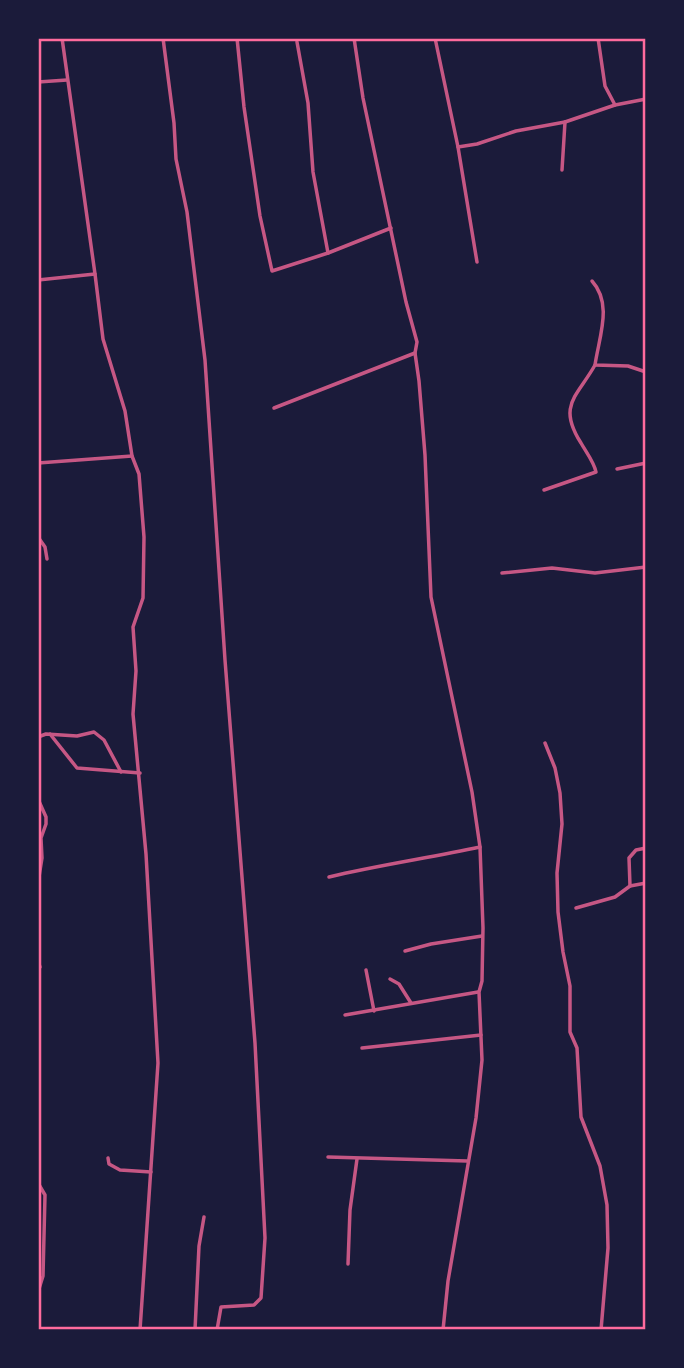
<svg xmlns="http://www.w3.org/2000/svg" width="684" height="1368" font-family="'Alegreya Sans',sans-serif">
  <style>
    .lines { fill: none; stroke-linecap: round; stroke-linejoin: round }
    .minor { stroke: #c65784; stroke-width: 3.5 }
    .neatline { fill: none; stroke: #ff6b9d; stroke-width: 2.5 }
  </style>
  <rect width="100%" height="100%" fill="#1b1b3a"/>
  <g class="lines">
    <!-- minor -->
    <g class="minor">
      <path d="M 163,38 L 174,123 L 176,159 L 187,212 L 205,360 L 225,660 L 255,1043 L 265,1238 L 261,1298 L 254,1305 L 221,1307 L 217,1330"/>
      <path d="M 237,38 L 244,107 L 260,216 L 272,271 L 328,253 L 313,172 L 308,103 L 297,42"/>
      <path d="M 354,38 L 363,98 L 406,302 L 417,342 L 415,353 L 419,381 L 425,455 L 431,597 L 472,792 L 480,847 L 483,928 L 482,981 L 479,992 L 482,1060 L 476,1118 L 448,1281 L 443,1330"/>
      <path d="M 435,38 L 458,147 L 477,144 L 516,131 L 565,122"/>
      <path d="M 598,38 L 605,86 L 615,105"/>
      <path d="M 38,82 L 67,80"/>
      <path d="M 458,147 L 477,262"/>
      <path d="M 562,170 L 565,122 L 615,105 L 646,99"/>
      <path d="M 328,253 L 391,228"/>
      <path d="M 95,274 L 103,339 L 125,411 L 132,456 L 139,474 L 144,537 L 143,598 L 133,627 L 136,671 L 133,714 L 146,854 L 158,1063 L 140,1330"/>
      <path d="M 38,280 L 95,274 L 62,38"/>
      <path d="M 592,281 C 613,304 599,337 595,365 L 628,366 L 646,372"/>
      <path d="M 274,408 L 415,353"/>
      <path d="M 38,463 L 132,456"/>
      <path d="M 617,469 L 646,463"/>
      <path d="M 544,490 L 596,472 C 594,462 586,452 581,443 C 557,405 577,397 595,365"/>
      <path d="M 38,537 L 45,547 L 47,559"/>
      <path d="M 502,573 L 552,568 L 595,573 L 646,567"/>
      <path d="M 50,734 L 77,768 L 140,773"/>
      <path d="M 38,737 L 46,734 L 77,736 L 94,732 L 104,740 L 121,772"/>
      <path d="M 545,743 L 555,768 L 560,793 L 562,824 L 557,873 L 558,912 L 563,952 L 570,986 L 570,1032 L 577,1048 L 581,1117 L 600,1166 L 607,1205 L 608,1248 L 601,1330"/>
      <path d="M 38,799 L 46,817 L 46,824 L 41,838 L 42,858 L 38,883"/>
      <path d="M 329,877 C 379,865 429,858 480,847"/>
      <path d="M 630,886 L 629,858 L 636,850 L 646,848"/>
      <path d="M 576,908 L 615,897 L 630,886 L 646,883"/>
      <path d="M 405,951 L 431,944 L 482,936"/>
      <path d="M 38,961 L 40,967"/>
      <path d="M 366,970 L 374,1011"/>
      <path d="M 390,979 L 399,984 L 411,1003"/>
      <path d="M 345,1015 L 478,992"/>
      <path d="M 362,1048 L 481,1035"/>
      <path d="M 328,1157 L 467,1161"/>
      <path d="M 108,1158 L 109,1164 L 120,1170 L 151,1172"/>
      <path d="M 38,1183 L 45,1195 L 43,1276 L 38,1292"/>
      <path d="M 348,1264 L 350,1210 L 357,1159"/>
      <path d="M 195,1330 L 199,1246 L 204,1217"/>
    </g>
  </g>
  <!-- border -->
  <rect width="684" height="1368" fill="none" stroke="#1b1b3a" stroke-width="80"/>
  <rect x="40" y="40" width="604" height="1288" class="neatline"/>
</svg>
